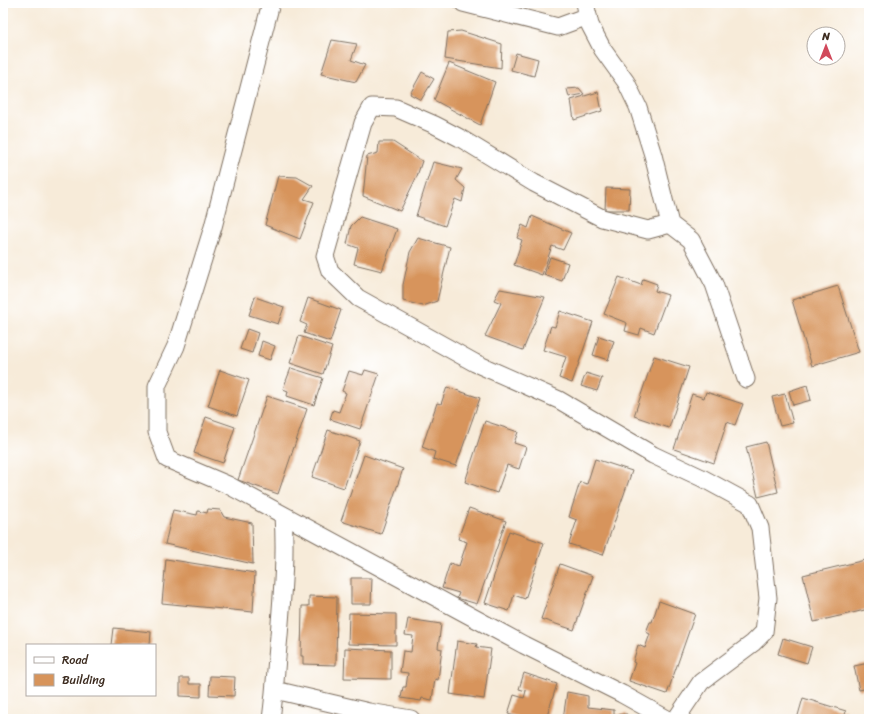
<svg xmlns="http://www.w3.org/2000/svg" width="872" height="722" font-family="Sriracha,sans-serif">
  <style>
    .building { fill: #d7945b }
    .lines { fill: none; stroke-linecap: round; stroke-linejoin: round }
    .street-casing { stroke: #7d6e5f; stroke-width: 19 }
    .street { stroke: #fff; stroke-width: 17 }
  </style>
  <rect width="100%" height="100%" fill="#fff"/>
  <filter id="ink" filterUnits="userSpaceOnUse"><feTurbulence type="fractalNoise" baseFrequency=".025" numOctaves="2"/><feDisplacementMap in="SourceGraphic" scale="8" xChannelSelector="R" yChannelSelector="G"/><feConvolveMatrix kernelMatrix="1 2 1 2 8 2 1 2 1" color-interpolation-filters="sRGB"/></filter>
  <filter id="wash" filterUnits="userSpaceOnUse"><feTurbulence type="fractalNoise" baseFrequency=".012" numOctaves="4" result="noise"/><feDisplacementMap in="SourceGraphic" scale="16" xChannelSelector="R" yChannelSelector="G"/><feGaussianBlur stdDeviation="0.9" result="paint"/><feColorMatrix in="noise" values="0 0 0 0 0 0 0 0 0 0 0 0 0 0 0 0 0 1.4 0 .05"/><feComposite in="paint" operator="in"/></filter>
  <g filter="url(#wash)">
    <rect width="100%" height="100%" fill="#f7ebd9"/>
    <g id="blocks">
      <!-- building -->
      <g class="building">
        <path d="M 461,31 L 502,44 L 501,68 L 445,59 L 448,32 Z"/>
        <path d="M 332,40 L 357,44 L 351,60 L 365,65 L 356,82 L 321,74 Z"/>
        <path d="M 516,53 L 538,59 L 534,76 L 511,70 Z"/>
        <path d="M 449,63 L 495,82 L 480,125 L 434,100 Z"/>
        <path d="M 422,72 L 434,79 L 421,100 L 410,94 Z"/>
        <path d="M 579,88 L 584,94 L 569,97 L 567,89 Z"/>
        <path d="M 598,92 L 602,111 L 574,120 L 571,100 Z"/>
        <path d="M 379,142 L 393,142 L 422,161 L 417,176 L 400,211 L 363,196 L 367,156 L 378,153 Z"/>
        <path d="M 433,162 L 462,169 L 456,180 L 465,188 L 462,202 L 455,199 L 445,226 L 416,216 Z"/>
        <path d="M 278,176 L 297,177 L 313,186 L 304,199 L 314,202 L 300,239 L 265,225 Z"/>
        <path d="M 606,188 L 630,189 L 629,210 L 605,210 Z"/>
        <path d="M 532,216 L 571,233 L 563,250 L 552,246 L 542,275 L 514,265 L 522,240 L 517,238 L 522,225 L 528,228 Z"/>
        <path d="M 360,217 L 397,229 L 382,271 L 354,264 L 358,248 L 347,244 L 351,226 Z"/>
        <path d="M 418,238 L 450,247 L 437,301 L 423,306 L 403,301 L 403,285 L 410,252 Z"/>
        <path d="M 550,257 L 568,263 L 562,281 L 544,275 Z"/>
        <path d="M 619,277 L 641,285 L 643,279 L 657,284 L 655,291 L 668,295 L 654,333 L 641,328 L 639,335 L 625,331 L 627,323 L 604,314 Z"/>
        <path d="M 838,286 L 859,352 L 812,366 L 792,300 Z"/>
        <path d="M 500,289 L 545,297 L 523,350 L 485,336 L 501,303 L 494,300 Z"/>
        <path d="M 255,297 L 284,307 L 278,324 L 249,315 Z"/>
        <path d="M 308,298 L 341,310 L 330,342 L 304,333 L 307,325 L 300,322 Z"/>
        <path d="M 560,311 L 593,322 L 572,383 L 559,378 L 566,357 L 543,350 L 551,326 L 555,327 Z"/>
        <path d="M 247,329 L 258,333 L 252,353 L 240,349 Z"/>
        <path d="M 299,336 L 332,347 L 323,374 L 290,363 Z"/>
        <path d="M 599,336 L 614,341 L 608,360 L 593,355 Z"/>
        <path d="M 262,341 L 275,346 L 270,360 L 258,356 Z"/>
        <path d="M 654,356 L 689,367 L 669,428 L 634,416 Z"/>
        <path d="M 291,368 L 323,378 L 314,405 L 287,396 L 288,391 L 283,389 Z"/>
        <path d="M 220,370 L 249,380 L 237,416 L 208,406 Z"/>
        <path d="M 365,370 L 379,374 L 360,429 L 330,419 L 333,410 L 339,412 L 346,393 L 342,391 L 349,371 L 363,375 Z"/>
        <path d="M 586,373 L 602,378 L 597,391 L 581,386 Z"/>
        <path d="M 807,385 L 811,400 L 793,405 L 789,391 Z"/>
        <path d="M 447,387 L 480,398 L 456,466 L 433,459 L 435,452 L 422,447 L 437,403 L 441,404 Z"/>
        <path d="M 706,392 L 743,404 L 735,425 L 727,422 L 714,463 L 674,449 L 692,394 L 704,398 Z"/>
        <path d="M 785,394 L 793,423 L 780,426 L 772,397 Z"/>
        <path d="M 267,396 L 307,409 L 278,494 L 238,480 Z"/>
        <path d="M 206,417 L 235,427 L 223,463 L 194,453 Z"/>
        <path d="M 485,421 L 518,432 L 514,443 L 526,447 L 519,469 L 507,465 L 497,493 L 465,482 Z"/>
        <path d="M 328,430 L 360,441 L 344,488 L 312,477 Z"/>
        <path d="M 766,442 L 778,492 L 758,497 L 746,447 Z"/>
        <path d="M 364,455 L 403,469 L 381,534 L 341,521 Z"/>
        <path d="M 595,459 L 632,471 L 603,555 L 569,544 L 577,520 L 569,517 L 580,482 L 587,484 Z"/>
        <path d="M 469,508 L 506,521 L 477,604 L 457,598 L 459,593 L 442,588 L 450,563 L 459,566 L 467,542 L 458,539 Z"/>
        <path d="M 208,509 L 220,510 L 224,517 L 252,523 L 253,564 L 165,544 L 173,510 L 197,515 L 198,511 L 207,513 Z"/>
        <path d="M 509,531 L 544,543 L 525,599 L 514,595 L 509,611 L 485,603 Z"/>
        <path d="M 166,559 L 255,573 L 253,612 L 162,603 Z"/>
        <path d="M 869,559 L 869,609 L 814,622 L 803,575 Z"/>
        <path d="M 560,564 L 593,576 L 574,630 L 541,619 Z"/>
        <path d="M 351,578 L 372,578 L 371,604 L 351,604 Z"/>
        <path d="M 309,596 L 337,597 L 336,665 L 303,664 L 303,656 L 301,656 L 302,606 L 309,606 Z"/>
        <path d="M 659,601 L 695,614 L 667,694 L 629,681 L 635,663 L 633,662 L 638,645 L 645,648 L 650,634 L 646,632 L 650,622 L 652,622 Z"/>
        <path d="M 349,613 L 396,614 L 396,645 L 348,644 Z"/>
        <path d="M 408,619 L 441,624 L 438,648 L 442,649 L 438,680 L 435,679 L 432,700 L 422,698 L 421,701 L 401,698 L 403,687 L 406,687 L 408,673 L 400,672 L 403,651 L 411,652 L 413,636 L 405,635 Z"/>
        <path d="M 114,628 L 151,632 L 150,645 L 112,645 Z"/>
        <path d="M 783,638 L 812,647 L 807,663 L 778,654 Z"/>
        <path d="M 457,641 L 477,644 L 476,647 L 491,649 L 484,699 L 450,694 Z"/>
        <path d="M 345,648 L 391,650 L 391,679 L 344,678 Z"/>
        <path d="M 869,663 L 869,688 L 859,690 L 854,666 Z"/>
        <path d="M 524,673 L 557,684 L 546,719 L 524,719 L 508,714 L 514,695 L 524,698 L 526,691 L 519,689 Z"/>
        <path d="M 210,676 L 235,677 L 234,696 L 209,695 Z"/>
        <path d="M 180,678 L 189,678 L 189,684 L 201,684 L 201,697 L 180,696 Z"/>
        <path d="M 567,692 L 588,696 L 588,707 L 614,710 L 614,715 L 627,714 L 627,719 L 563,719 Z"/>
        <path d="M 803,698 L 846,711 L 844,719 L 797,719 Z"/>
      </g>
    </g>
  </g>
  <g filter="url(#ink)">
    <use href="#blocks" fill-opacity="0" stroke="#7d6e5f" stroke-width="1"/>
    <g class="lines">
      <!-- street casing -->
      <g class="street-casing">
        <g id="street">
          <path d="M 271,3 L 213,227 L 176,346 L 157,386 L 157,432 L 167,459 L 228,485 L 524,645 L 622,694 L 667,719"/>
          <path d="M 463,3 L 558,27 L 588,16"/>
          <path d="M 585,3 L 590,25 L 603,50 L 626,82 L 638,107 L 653,155 L 670,224 L 691,240 L 714,284 L 746,379"/>
          <path d="M 670,224 L 648,230 L 602,218 L 534,183 L 460,138 L 435,125 L 396,108 L 372,107 L 363,123 L 325,256 L 330,271 L 358,298 L 475,363 L 559,400 L 653,455 L 702,478 L 750,504 L 760,528 L 768,598 L 764,632 L 753,643 L 701,682 L 676,719"/>
          <path d="M 275,690 L 369,712 L 411,719"/>
          <path d="M 271,719 C 275,691 276,664 279,636 C 282,596 286,556 283,516"/>
        </g>
      </g>
      <!-- street -->
      <use href="#street" class="street"/>
    </g>
  </g>
  <!-- margin -->
  <rect width="872" height="722" fill="none" stroke="#fff" stroke-width="16"/>
  <!-- legend -->
  <rect x="26" y="644" width="130" height="52" fill="#ffffff" stroke="#b1aaa5"/>
  <rect x="34" y="657" width="20" height="6" fill="#ffffff" stroke="#b1aaa5"/>
  <text x="62" y="664" font-size="12" fill="#3b2a1e">Road</text>
  <rect x="34" y="674" width="20" height="12" fill="#d7945b" stroke="#b1aaa5"/>
  <text x="62" y="684" font-size="12" fill="#3b2a1e">Building</text>
  <!-- north arrow -->
  <g transform="translate(826 46)"><circle r="19" fill="#ffffff" stroke="#b1aaa5"/>
  <path d="M0-3L7 15L0 10L-7 15Z" fill="#d1495b"/>
  <text y="-6" font-size="11" font-weight="bold" text-anchor="middle" fill="#3b2a1e">N</text>
  </g>
</svg>
